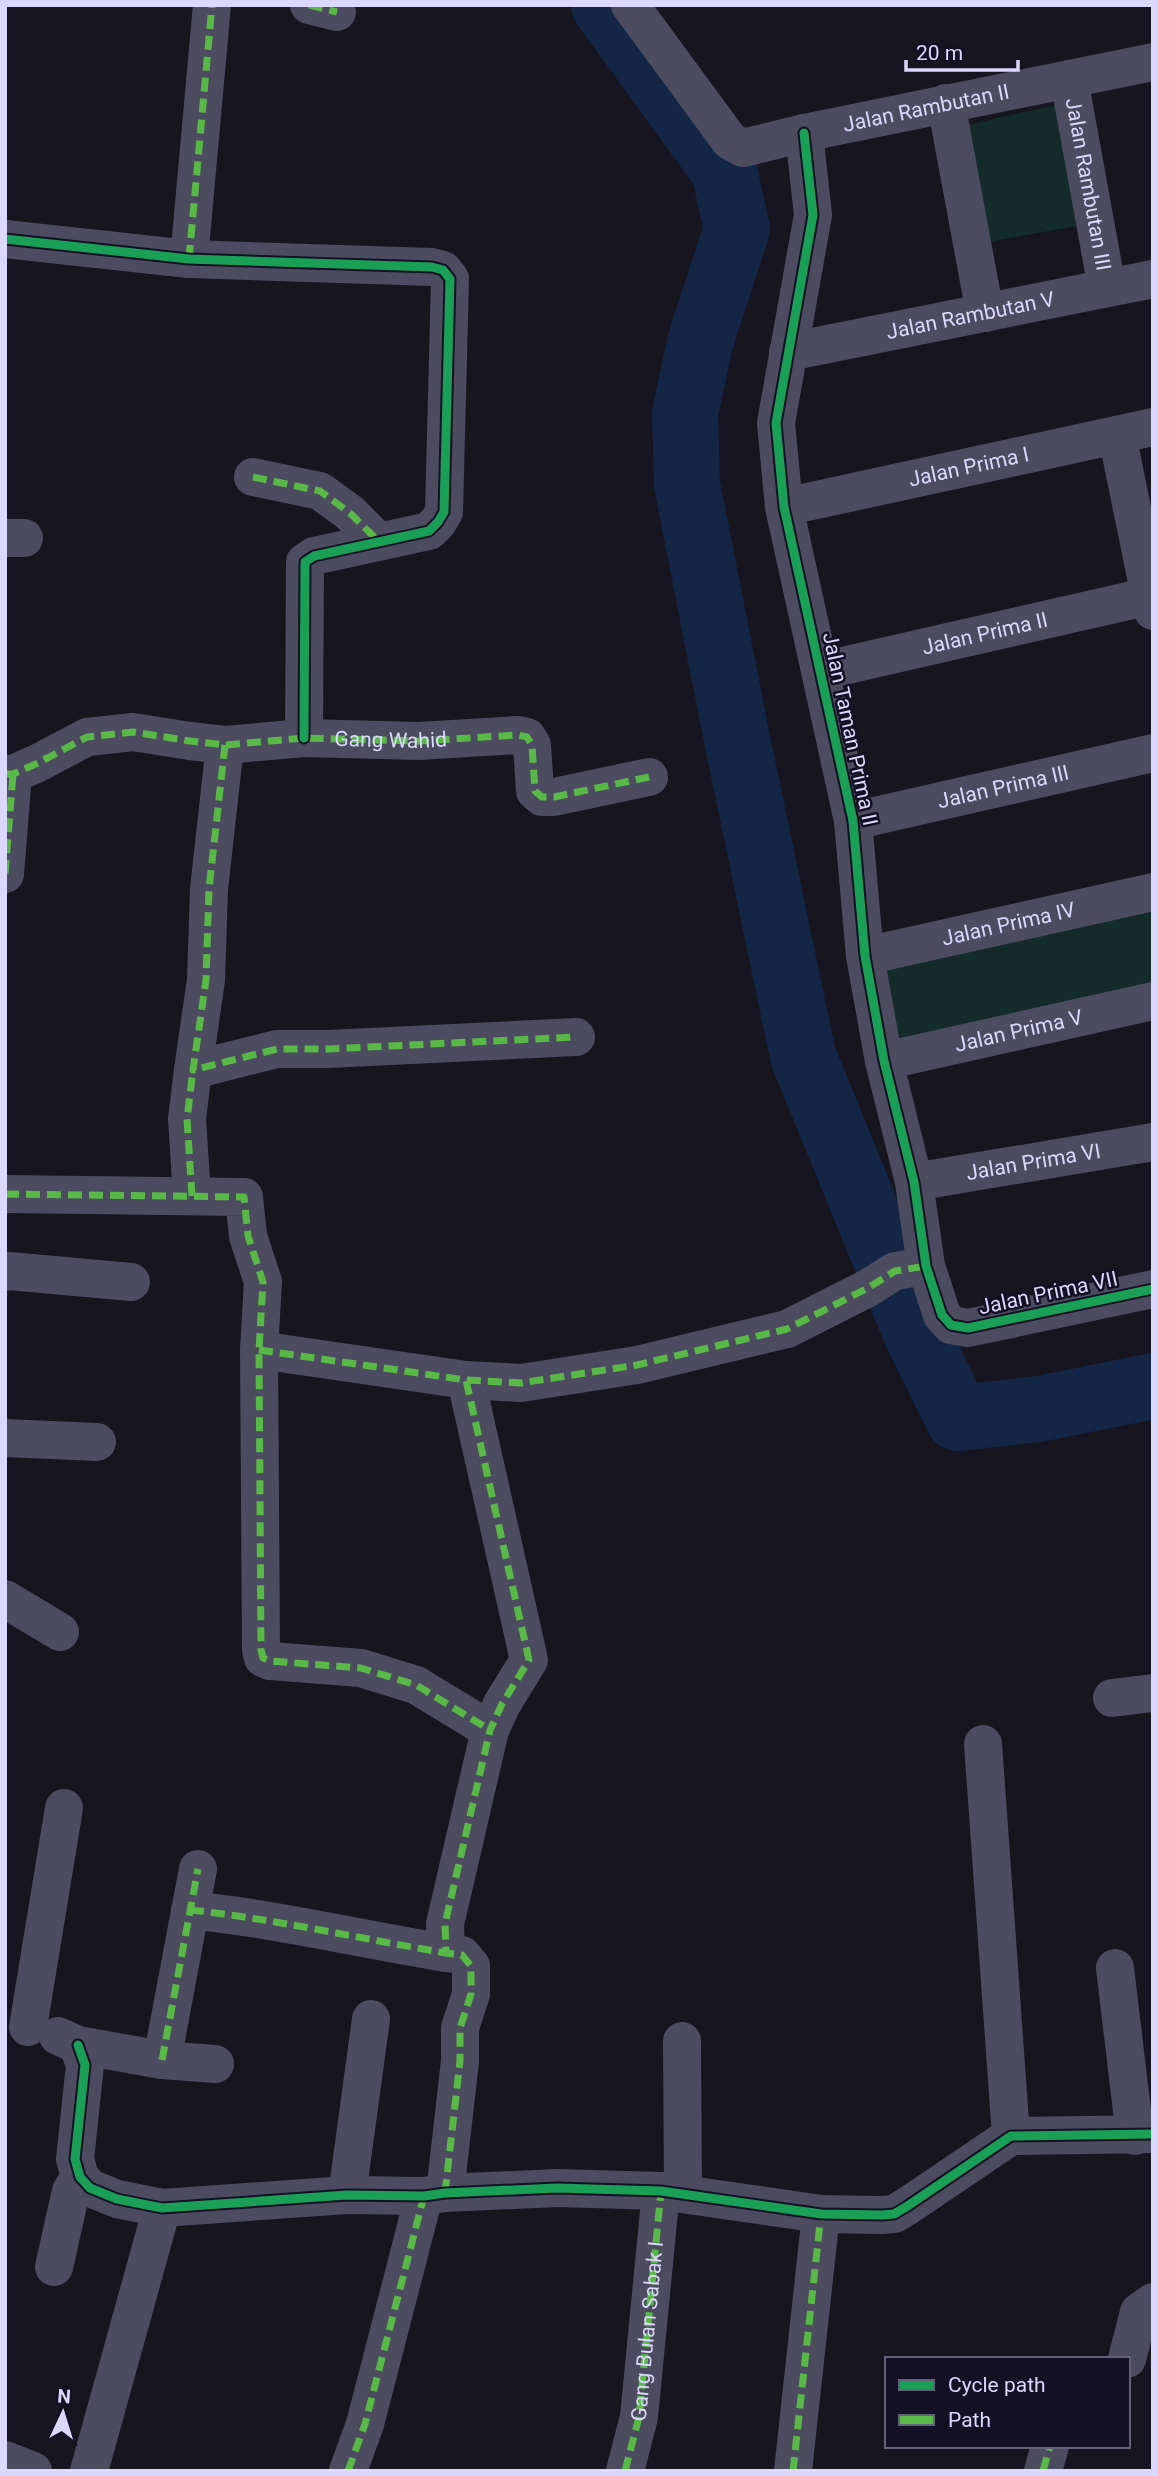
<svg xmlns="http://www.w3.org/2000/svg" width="1158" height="2476" font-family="Roboto,sans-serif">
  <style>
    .green { fill: #142b2b }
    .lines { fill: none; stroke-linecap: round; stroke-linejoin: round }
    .river { stroke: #142646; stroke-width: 66 }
    .minor { stroke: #4c4b5f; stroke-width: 38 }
    .quiet { stroke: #58b947; stroke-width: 7; stroke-dasharray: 14 7; stroke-linecap: butt }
    .cycleway-casing { stroke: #141124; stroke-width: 13 }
    .cycleway { stroke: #1a9f57; stroke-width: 9 }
    .labels { text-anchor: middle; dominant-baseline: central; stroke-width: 5; stroke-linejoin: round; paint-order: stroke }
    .street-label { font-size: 21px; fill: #dcd7fc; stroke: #141124 }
  </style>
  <rect width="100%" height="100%" fill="#171520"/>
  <!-- green -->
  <g class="green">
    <path d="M 1056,105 L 1082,225 L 988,242 L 963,126 Z"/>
    <path d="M 1153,902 L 1153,991 L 890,1046 L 876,964 Z"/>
  </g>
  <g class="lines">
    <!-- river -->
    <path class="river" d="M 604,5 L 724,170 L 737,229 L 701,339 L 685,413 L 687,485 L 737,739 L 803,1056 L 917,1335 L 958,1418 L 1039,1409 L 1153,1386"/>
    <!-- minor -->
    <g class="minor">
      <path d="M 309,5 L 337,12"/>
      <path id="s1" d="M 630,5 L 730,141 L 743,148 L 804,133 L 1153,62"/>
      <path id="s2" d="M 1069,79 L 1107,288"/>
      <path d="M 946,103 L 985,313"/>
      <path d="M 804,133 L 813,215 L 776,423 L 784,507 L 853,821 L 865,956 L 884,1061 L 914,1182 L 926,1266 L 942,1315 L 951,1325 L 968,1328 L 1153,1289"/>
      <path d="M 5,239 L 189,259 L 432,267 L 443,270 L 450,279 L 444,512 L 438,522 L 429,531 L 314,556 L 305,562 L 304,738"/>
      <path d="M 189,259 L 212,5"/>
      <path id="s3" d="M 788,352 L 1153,279"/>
      <path d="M 1117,435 L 1153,611"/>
      <path d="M 253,477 L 320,491 L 350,513 L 378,541"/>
      <path id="s4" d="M 784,507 L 1153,427"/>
      <path d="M 5,538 L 24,538"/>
      <path id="s5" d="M 821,671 L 1150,596"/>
      <path d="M 225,745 L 209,889 L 206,980 L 193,1070 L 277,1049 L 328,1049 L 576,1037"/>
      <path d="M 5,774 L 13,774 L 38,763 L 87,737 L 133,732 L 190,741 L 225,745 L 304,738 L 419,741 L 518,735 L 527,737 L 532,745 L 535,791 L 542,797 L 554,797 L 649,777"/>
      <path id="s6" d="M 853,821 L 1153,753"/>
      <path d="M 5,874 L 13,774"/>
      <path id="s7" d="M 865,956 L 1153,892"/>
      <path id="s8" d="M 884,1061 L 1153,1001"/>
      <path id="s9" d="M 914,1182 L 1153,1142"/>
      <path d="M 5,1194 L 244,1197 L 248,1236 L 263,1282 L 259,1350 L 261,1650 L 263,1658 L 270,1661 L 361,1668 L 416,1685 L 490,1730"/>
      <path d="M 192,1196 L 187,1119 L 193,1070"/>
      <path d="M 5,1272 L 9,1271 L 131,1282"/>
      <path d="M 259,1350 L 466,1380 L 521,1383 L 637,1365 L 787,1329 L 868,1288 L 895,1271 L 926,1266"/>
      <path d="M 5,1438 L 97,1442"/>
      <path d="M 5,1599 L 60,1632"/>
      <path d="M 1112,1698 L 1153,1693"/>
      <path d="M 983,1744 L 1011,2136"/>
      <path d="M 190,1910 C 276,1919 361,1939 446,1953 L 445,1924 L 490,1730 L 502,1704 L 529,1660 L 466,1380"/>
      <path d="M 1115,1968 L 1135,2136"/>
      <path d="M 28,2027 L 64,1808"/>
      <path d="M 58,2036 L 78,2045 L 162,2060 L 215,2064"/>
      <path d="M 682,2041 L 683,2194"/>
      <path d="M 78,2045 L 85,2065 L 75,2159 L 80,2177 L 90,2188 L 117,2199 L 162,2208 L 347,2195 L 424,2196 L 445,2193 L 557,2188 L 661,2191 L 821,2214 L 882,2215 L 894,2214 L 906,2207 L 1011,2136 L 1153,2134"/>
      <path d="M 162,2060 L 198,1869"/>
      <path d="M 445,2193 L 460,2061 L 460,2028 L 471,1994 L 471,1966 L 462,1955 L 446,1953"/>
      <path d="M 347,2195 L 371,2019"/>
      <path d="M 54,2267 L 71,2191 L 80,2177"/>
      <path d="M 1127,2359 L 1139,2312 L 1153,2302"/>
      <path d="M 5,2460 L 33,2471"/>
      <path d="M 89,2471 L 162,2208"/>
      <path d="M 348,2471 L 365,2424 L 424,2196"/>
      <path id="s10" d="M 625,2471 L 639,2417 L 661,2191"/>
      <path d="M 793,2471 L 821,2214"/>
      <path d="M 1043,2471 L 1050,2446"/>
    </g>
    <!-- quiet -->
    <g class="quiet">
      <path d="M 309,5 L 337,12"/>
      <path d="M 189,259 L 212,5"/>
      <path d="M 253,477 L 320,491 L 350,513 L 378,541"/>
      <path d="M 225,745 L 209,889 L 206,980 L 193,1070 L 277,1049 L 328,1049 L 576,1037"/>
      <path id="s11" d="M 5,774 L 13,774 L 38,763 L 87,737 L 133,732 L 190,741 L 225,745 L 304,738 L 419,741 L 518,735 L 527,737 L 532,745 L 535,791 L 542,797 L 554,797 L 649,777"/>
      <path d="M 5,874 L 13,774"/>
      <path d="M 5,1194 L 244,1197 L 248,1236 L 263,1282 L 259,1350 L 261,1650 L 263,1658 L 270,1661 L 361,1668 L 416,1685 L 490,1730"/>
      <path d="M 192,1196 L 187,1119 L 193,1070"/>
      <path d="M 259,1350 L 466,1380 L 521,1383 L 637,1365 L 787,1329 L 868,1288 L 895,1271 L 926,1266"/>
      <path d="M 190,1910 C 276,1919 361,1939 446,1953 L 445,1924 L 490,1730 L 502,1704 L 529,1660 L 466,1380"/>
      <path d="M 162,2060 L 198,1869"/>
      <path d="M 445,2193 L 460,2061 L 460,2028 L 471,1994 L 471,1966 L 462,1955 L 446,1953"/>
      <path d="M 348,2471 L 365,2424 L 424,2196"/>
      <path d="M 625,2471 L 639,2417 L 661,2191"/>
      <path d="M 793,2471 L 821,2214"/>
      <path d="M 1043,2471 L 1050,2446"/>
    </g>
    <!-- cycleway casing -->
    <g class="cycleway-casing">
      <g id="cycleway">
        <path d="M 804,133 L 813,215 L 776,423 L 784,507 L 853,821 L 865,956 L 884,1061 L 914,1182 L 926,1266 L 942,1315 L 951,1325 L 968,1328 L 1153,1289"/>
        <path d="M 5,239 L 189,259 L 432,267 L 443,270 L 450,279 L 444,512 L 438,522 L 429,531 L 314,556 L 305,562 L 304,738"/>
        <path d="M 78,2045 L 85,2065 L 75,2159 L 80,2177 L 90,2188 L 117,2199 L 162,2208 L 347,2195 L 424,2196 L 445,2193 L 557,2188 L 661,2191 L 821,2214 L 882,2215 L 894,2214 L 906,2207 L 1011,2136 L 1153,2134"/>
      </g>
    </g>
    <!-- cycleway -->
    <use href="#cycleway" class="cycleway"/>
  </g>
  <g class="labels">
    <!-- street labels -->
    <g class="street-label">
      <text stroke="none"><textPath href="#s1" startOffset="371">Jalan Rambutan II</textPath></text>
      <text stroke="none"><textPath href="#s2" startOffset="107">Jalan Rambutan III</textPath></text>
      <text stroke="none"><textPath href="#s3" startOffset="186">Jalan Rambutan V</textPath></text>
      <text stroke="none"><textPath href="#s4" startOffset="189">Jalan Prima I</textPath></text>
      <text stroke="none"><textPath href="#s5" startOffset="168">Jalan Prima II</textPath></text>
      <text transform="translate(850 729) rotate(78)">Jalan Taman Prima II</text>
      <text stroke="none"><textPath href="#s11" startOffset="396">Gang Wahid</textPath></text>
      <text stroke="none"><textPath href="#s6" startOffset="154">Jalan Prima III</textPath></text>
      <text stroke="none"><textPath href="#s7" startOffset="147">Jalan Prima IV</textPath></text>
      <text stroke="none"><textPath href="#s8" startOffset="138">Jalan Prima V</textPath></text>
      <text stroke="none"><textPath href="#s9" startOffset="121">Jalan Prima VI</textPath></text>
      <text transform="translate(1048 1293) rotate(-12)">Jalan Prima VII</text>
      <text stroke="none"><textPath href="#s10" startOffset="142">Gang Bulan Sabak I</textPath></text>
    </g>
  </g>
  <!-- border -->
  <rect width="1158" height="2476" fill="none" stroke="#dcd7fc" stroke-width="14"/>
  <!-- legend -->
  <rect x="885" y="2357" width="245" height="91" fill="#141124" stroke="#64607a" stroke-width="2"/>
  <rect x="899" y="2380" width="35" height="10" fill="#1a9f57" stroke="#64607a" stroke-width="2"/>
  <text x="948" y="2392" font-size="21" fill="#dcd7fc">Cycle path</text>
  <rect x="899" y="2415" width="35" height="10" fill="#58b947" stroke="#64607a" stroke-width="2"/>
  <text x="948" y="2427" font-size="21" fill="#dcd7fc">Path</text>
  <!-- north arrow -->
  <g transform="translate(63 2413) rotate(4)" stroke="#141124" stroke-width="5" paint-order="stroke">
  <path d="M0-5L12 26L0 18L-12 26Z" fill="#dcd7fc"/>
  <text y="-10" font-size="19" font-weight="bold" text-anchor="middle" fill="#dcd7fc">N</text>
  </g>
  <!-- scale -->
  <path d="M906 60v10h112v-10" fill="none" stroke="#dcd7fc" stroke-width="3.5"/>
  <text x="916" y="60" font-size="21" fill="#dcd7fc" stroke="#141124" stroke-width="5" paint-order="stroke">20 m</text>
</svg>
